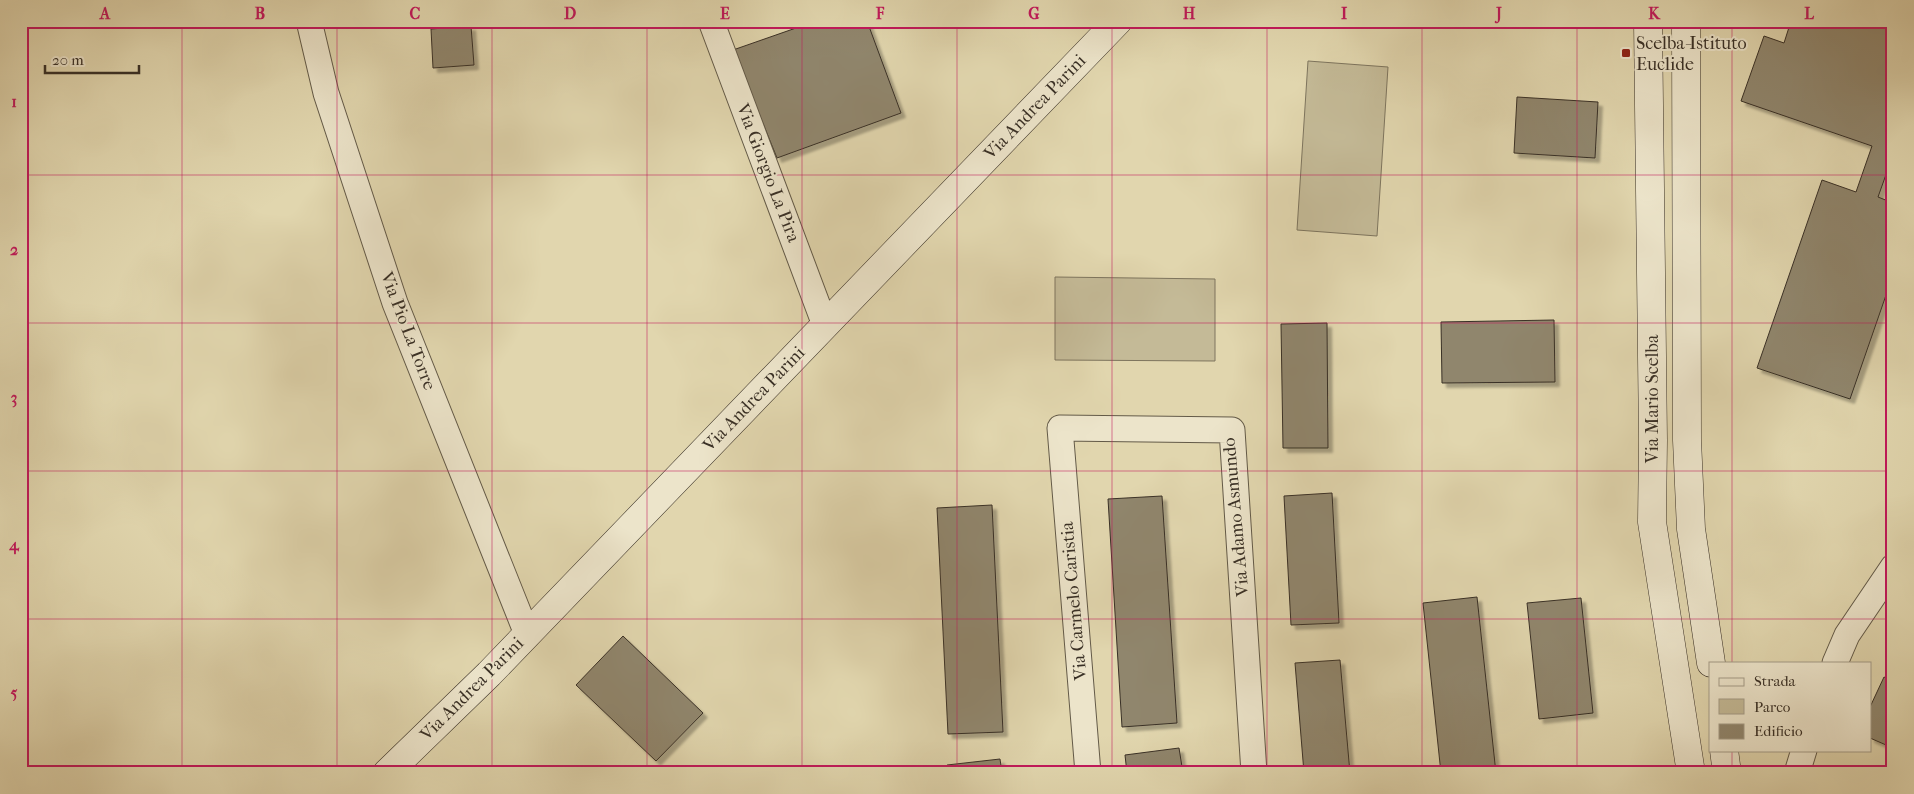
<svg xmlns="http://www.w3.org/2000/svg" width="1914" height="794" font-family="'IM FELL French Canon',serif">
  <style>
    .green { fill: #c4ba97; stroke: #7e755e }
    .building { fill: #90866d; stroke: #393026; filter: url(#shadow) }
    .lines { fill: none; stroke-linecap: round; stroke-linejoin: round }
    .minor-casing { stroke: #635a48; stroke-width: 27 }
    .secondary-casing { stroke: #393026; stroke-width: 29 }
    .minor { stroke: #ece4ca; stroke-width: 25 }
    .secondary { stroke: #ece4ca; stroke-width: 28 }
    .grid { fill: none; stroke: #c2185b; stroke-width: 1; stroke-opacity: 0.55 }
    .poi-dot { fill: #8f2418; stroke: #ece4ca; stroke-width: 2 }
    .labels { text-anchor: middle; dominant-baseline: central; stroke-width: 4; stroke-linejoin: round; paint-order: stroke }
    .poi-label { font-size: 18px; fill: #393026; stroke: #ece4ca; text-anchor: start }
    .street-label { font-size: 18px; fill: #393026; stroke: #ece4ca }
    .neatline { fill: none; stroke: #c2185b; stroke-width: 2 }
    .grid-label { font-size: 16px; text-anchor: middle; font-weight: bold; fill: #c2185b }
  </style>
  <defs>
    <filter id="shadow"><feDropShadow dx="4.5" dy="4.5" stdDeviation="1" flood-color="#0004"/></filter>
  </defs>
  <rect width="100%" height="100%" fill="#e1d6ae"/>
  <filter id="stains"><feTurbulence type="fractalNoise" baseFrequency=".004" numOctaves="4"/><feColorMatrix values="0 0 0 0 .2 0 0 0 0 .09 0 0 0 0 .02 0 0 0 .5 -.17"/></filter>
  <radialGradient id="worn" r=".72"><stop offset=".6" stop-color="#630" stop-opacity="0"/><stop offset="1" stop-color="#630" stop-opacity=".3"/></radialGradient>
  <!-- green -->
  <g class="green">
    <path d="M 1308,61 L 1388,67 L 1377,236 L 1297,230 Z"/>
    <path d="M 1055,277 L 1215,279 L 1215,361 L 1055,360 Z"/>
  </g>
  <!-- building -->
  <g class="building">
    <path d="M 816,21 L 867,21 L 901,113 L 777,158 L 733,50 Z"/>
    <path d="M 1791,21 L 1893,21 L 1893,155 L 1878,197 L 1893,203 L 1893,275 L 1850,399 L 1757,368 L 1822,180 L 1856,192 L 1872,146 L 1741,101 L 1764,36 L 1784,43 Z"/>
    <path d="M 471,26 L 474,65 L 433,68 L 431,29 Z"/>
    <path d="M 1517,97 L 1598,102 L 1595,158 L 1514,153 Z"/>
    <path d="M 1554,320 L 1555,382 L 1442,383 L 1441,322 Z"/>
    <path d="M 1327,323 L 1328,448 L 1283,448 L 1281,324 Z"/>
    <path d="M 1332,493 L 1339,623 L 1291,625 L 1284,496 Z"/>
    <path d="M 1162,496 L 1177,723 L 1122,727 L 1108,499 Z"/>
    <path d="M 992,505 L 1003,732 L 948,734 L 937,508 Z"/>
    <path d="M 1477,597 L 1496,773 L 1441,773 L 1423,603 Z"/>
    <path d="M 1581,598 L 1593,713 L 1539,719 L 1527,603 Z"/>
    <path d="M 623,636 L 703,713 L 656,761 L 576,685 Z"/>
    <path d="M 1340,660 L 1350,773 L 1304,773 L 1295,663 Z"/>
    <path d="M 1884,677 L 1893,681 L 1893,748 L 1870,738 L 1870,707 Z"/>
    <path d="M 1179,748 L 1183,773 L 1127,773 L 1125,755 Z"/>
    <path d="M 1000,759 L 1002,773 L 948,773 L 947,765 Z"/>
  </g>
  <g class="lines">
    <!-- minor casing -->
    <g class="minor-casing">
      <g id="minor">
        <path d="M 309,21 L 326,93 L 395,303 L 527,634"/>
        <path d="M 711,21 L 825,325"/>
        <path d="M 1835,663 L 1847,635 L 1893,567"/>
        <path d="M 1088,773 L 1060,428 L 1232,430 L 1254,773"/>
        <path d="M 1797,773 L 1804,750"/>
      </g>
    </g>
    <!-- secondary casing -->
    <g class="secondary-casing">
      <g id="secondary">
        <path d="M 1648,21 L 1653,440 L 1652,522 L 1691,773"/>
        <path d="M 1686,21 L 1687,440 L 1691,529 L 1711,663"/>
        <path d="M 1724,750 L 1727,773"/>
        <path d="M 387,773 L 489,674 L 1118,21"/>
      </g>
    </g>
    <!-- minor -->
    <use href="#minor" class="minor"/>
    <!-- secondary -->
    <use href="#secondary" class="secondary"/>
  </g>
  <!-- grid -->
  <path class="grid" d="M 182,21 L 182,773M 337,21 L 337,773M 492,21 L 492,773M 647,21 L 647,773M 802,21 L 802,773M 957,21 L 957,773M 1112,21 L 1112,773M 1267,21 L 1267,773M 1422,21 L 1422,773M 1577,21 L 1577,773M 1732,21 L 1732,663M 21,175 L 1893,175M 21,323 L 1893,323M 21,471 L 1893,471M 21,619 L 1893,619M 1732,750 L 1732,773"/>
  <!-- markers -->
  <rect class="poi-dot" x="1621" y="48" width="10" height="10" rx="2.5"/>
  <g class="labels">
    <!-- poi labels -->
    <g class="poi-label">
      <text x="1636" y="43">Scelba-Istituto<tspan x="1636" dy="21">Euclide</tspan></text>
    </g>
    <!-- street labels -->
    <g class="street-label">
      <text transform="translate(1035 107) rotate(-46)">Via Andrea Parini</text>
      <text transform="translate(768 173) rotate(69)">Via Giorgio La Pira</text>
      <text transform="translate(408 331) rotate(69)">Via Pio La Torre</text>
      <text transform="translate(754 399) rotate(-46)">Via Andrea Parini</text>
      <text transform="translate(1652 399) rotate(-90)">Via Mario Scelba</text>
      <text transform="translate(1236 517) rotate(-95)">Via Adamo Asmundo</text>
      <text transform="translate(1074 601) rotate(-95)">Via Carmelo Caristia</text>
      <text transform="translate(472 689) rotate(-45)">Via Andrea Parini</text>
    </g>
  </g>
  <!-- margin -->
  <rect width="1914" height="794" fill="none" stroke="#e1d6ae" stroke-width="55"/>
  <!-- legend -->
  <rect x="1709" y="662" width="162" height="90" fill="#ece4ca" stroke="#a49c88"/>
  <rect x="1719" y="678" width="25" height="8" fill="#ece4ca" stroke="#a49c88"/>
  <text x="1754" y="686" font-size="15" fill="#393026">Strada</text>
  <rect x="1719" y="699" width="25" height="15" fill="#c4ba97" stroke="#a49c88"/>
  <text x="1754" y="712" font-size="15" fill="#393026">Parco</text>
  <rect x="1719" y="724" width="25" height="15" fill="#90866d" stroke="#a49c88"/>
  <text x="1754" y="736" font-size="15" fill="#393026">Edificio</text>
  <!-- scale -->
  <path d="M45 65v8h94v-8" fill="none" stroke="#393026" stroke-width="2.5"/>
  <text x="52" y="65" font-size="15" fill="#393026" stroke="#ece4ca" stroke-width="4" paint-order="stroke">20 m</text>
  <rect x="28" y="28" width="1858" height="738" class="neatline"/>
  <g class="grid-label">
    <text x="105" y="19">A</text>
    <text x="260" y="19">B</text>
    <text x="415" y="19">C</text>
    <text x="570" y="19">D</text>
    <text x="725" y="19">E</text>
    <text x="880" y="19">F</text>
    <text x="1034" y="19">G</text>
    <text x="1189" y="19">H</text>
    <text x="1344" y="19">I</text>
    <text x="1499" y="19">J</text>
    <text x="1654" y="19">K</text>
    <text x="1809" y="19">L</text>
    <text x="14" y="107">1</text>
    <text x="14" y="255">2</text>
    <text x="14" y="403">3</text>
    <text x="14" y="550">4</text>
    <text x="14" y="698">5</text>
  </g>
  <rect width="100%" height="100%" filter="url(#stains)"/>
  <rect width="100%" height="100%" fill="url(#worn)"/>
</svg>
